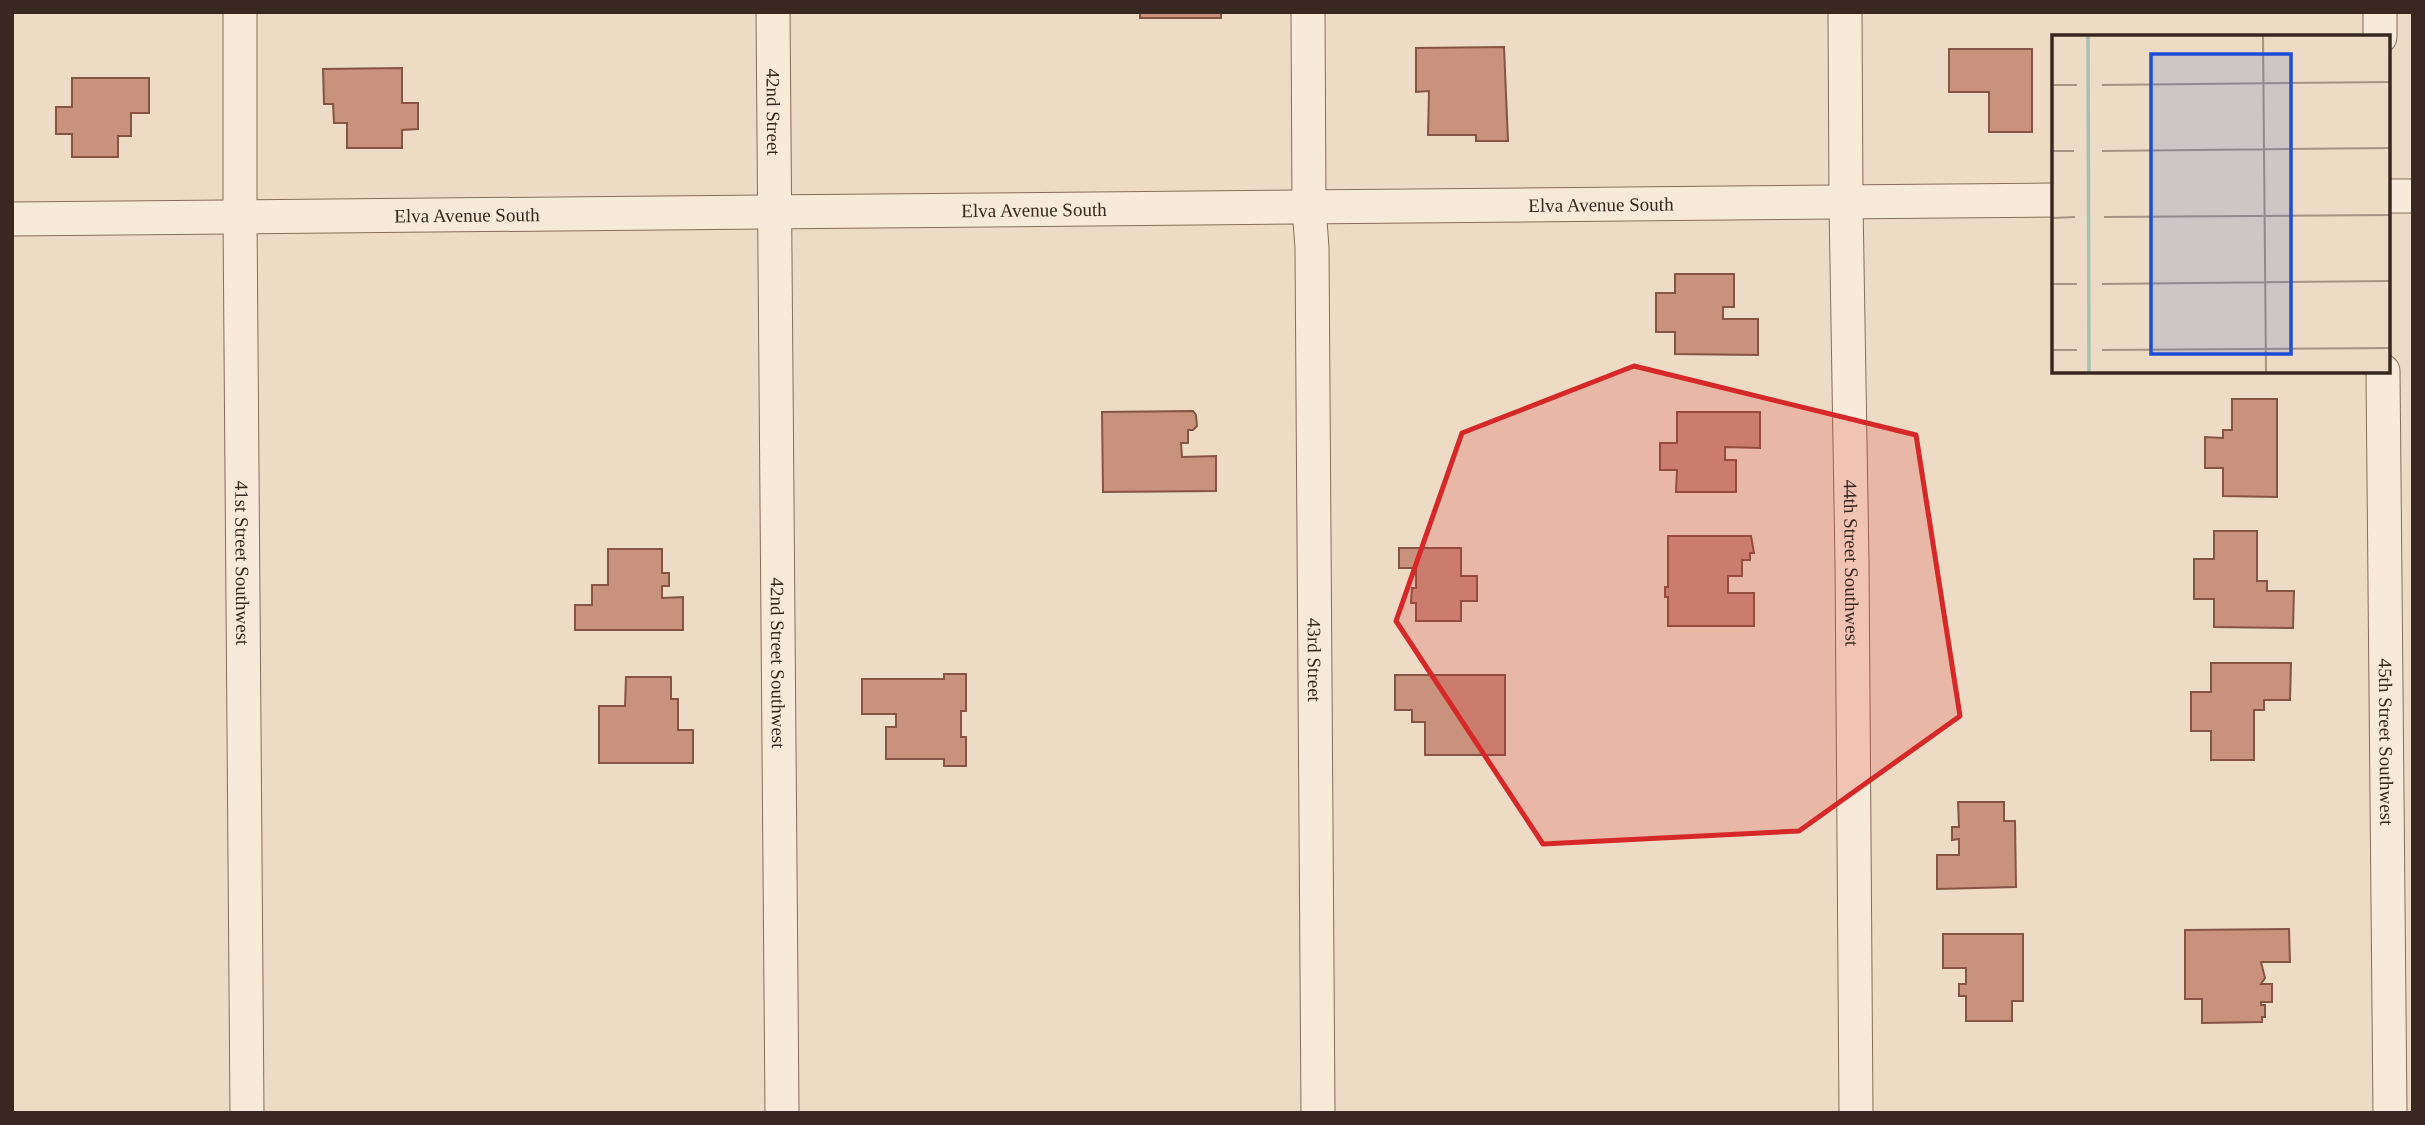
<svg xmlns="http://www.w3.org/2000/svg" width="2425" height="1125" font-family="'Times New Roman',serif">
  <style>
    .building { fill: #c9927d; stroke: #855443; stroke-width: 2 }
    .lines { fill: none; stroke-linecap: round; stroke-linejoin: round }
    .street-casing { stroke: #876d5c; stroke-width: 35 }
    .street { stroke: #f8ead8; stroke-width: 33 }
    .marked { fill: #d62828; fill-opacity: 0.2; stroke: #d62828; stroke-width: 5; stroke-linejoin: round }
    .labels { text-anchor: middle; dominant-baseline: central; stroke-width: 5; stroke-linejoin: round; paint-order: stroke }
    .street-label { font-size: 19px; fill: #38281f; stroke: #f4e7d5 }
    .inset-river { fill: none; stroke: #a7c0b5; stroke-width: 3.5 }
    .inset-road { fill: none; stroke: #a59383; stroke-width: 2 }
    .view { fill: #1d4ed8; fill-opacity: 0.15; stroke: #1d4ed8; stroke-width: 3.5 }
    .inset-edge { fill: none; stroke: #38281f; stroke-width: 3.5 }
  </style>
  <rect width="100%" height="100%" fill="#eddbc5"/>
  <!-- building -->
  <g class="building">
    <rect x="1140" y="12" width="81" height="6"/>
    <path d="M 1504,47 L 1508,141 L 1476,141 L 1476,135 L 1428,135 L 1429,91 L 1416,92 L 1416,48 Z"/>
    <path d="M 1949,49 L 2032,49 L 2032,132 L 1989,132 L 1989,92 L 1949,92 Z"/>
    <path d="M 402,68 L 402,103 L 418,103 L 418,129 L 402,130 L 402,148 L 347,148 L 347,123 L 334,123 L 333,104 L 324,104 L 323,69 Z"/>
    <path d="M 72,78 L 149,78 L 149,113 L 131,113 L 131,136 L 118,136 L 118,157 L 72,157 L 72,134 L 56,134 L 56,107 L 72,107 Z"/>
    <path d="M 1675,274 L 1734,274 L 1734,307 L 1723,307 L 1723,319 L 1758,319 L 1758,355 L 1675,354 L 1675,332 L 1656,332 L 1656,293 L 1675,293 Z"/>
    <path d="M 2232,399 L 2277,399 L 2277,497 L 2223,496 L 2223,468 L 2205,468 L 2205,437 L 2223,438 L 2223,430 L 2232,430 Z"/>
    <path d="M 1193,411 L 1196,415 L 1197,426 L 1193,430 L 1188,430 L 1188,443 L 1181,443 L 1182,457 L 1216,456 L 1216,491 L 1103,492 L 1102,412 Z"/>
    <path d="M 1677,412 L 1760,412 L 1760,448 L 1725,447 L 1725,460 L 1736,460 L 1736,492 L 1676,492 L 1677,470 L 1660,470 L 1660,443 L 1677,443 Z"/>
    <path d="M 2214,531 L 2257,531 L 2257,581 L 2267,581 L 2267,591 L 2294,591 L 2293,628 L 2214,627 L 2214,599 L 2194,599 L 2194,559 L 2214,559 Z"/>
    <path d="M 1668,536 L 1751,536 L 1754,553 L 1750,553 L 1750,560 L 1742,560 L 1742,576 L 1728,576 L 1728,593 L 1754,593 L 1754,626 L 1668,626 L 1668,597 L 1665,597 L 1665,587 L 1668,587 Z"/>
    <path d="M 1399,548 L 1461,548 L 1461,576 L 1477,576 L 1477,601 L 1461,601 L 1461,621 L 1416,621 L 1416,603 L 1411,603 L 1412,588 L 1416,588 L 1416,568 L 1399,568 Z"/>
    <path d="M 608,549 L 662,549 L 662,573 L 669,573 L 669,586 L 662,586 L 662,598 L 683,597 L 683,630 L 575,630 L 575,605 L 592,605 L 592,585 L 608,585 Z"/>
    <path d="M 2211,663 L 2291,663 L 2290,700 L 2264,700 L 2264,710 L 2254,710 L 2254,760 L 2211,760 L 2211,731 L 2191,731 L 2191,692 L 2211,692 Z"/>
    <path d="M 944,674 L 966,674 L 966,711 L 961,711 L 961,737 L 966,737 L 966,766 L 944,766 L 944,759 L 886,759 L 886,727 L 896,727 L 896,714 L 862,714 L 862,679 L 944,679 Z"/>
    <path d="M 1395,675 L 1505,675 L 1505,755 L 1425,755 L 1425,722 L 1412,722 L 1412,710 L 1395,710 Z"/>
    <path d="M 626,677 L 671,677 L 671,699 L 678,699 L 678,730 L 693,730 L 693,763 L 599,763 L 599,706 L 625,706 Z"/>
    <path d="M 1958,802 L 2004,802 L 2004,821 L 2015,821 L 2016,887 L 1937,889 L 1937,855 L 1959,855 L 1959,839 L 1952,840 L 1952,827 L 1959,827 Z"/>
    <path d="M 2289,929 L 2290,962 L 2261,962 L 2265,978 L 2261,984 L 2272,984 L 2272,1002 L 2261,1002 L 2261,1005 L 2265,1005 L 2265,1017 L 2262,1017 L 2262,1022 L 2202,1023 L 2202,999 L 2185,999 L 2185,930 Z"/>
    <path d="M 1943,934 L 2023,934 L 2023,1001 L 2012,1001 L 2012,1021 L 1966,1021 L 1966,996 L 1959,996 L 1959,984 L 1966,984 L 1966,968 L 1943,968 Z"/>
  </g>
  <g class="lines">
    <!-- street casing -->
    <g class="street-casing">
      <g id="street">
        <path id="s1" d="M 240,12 L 240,217 L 247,1113"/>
        <path id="s2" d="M 773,12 L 782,1113"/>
        <path id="s3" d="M 1308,12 L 1309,207 L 1312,248 L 1318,1113"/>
        <path id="s4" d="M 1845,12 L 1846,203 L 1852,562 L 1856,1113"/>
        <path d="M 2380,12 L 2380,37"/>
        <path d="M 2388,196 L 2413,196"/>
        <path id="s5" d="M 12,219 L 2054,200"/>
        <path id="s6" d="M 2383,371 L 2390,1113"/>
      </g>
    </g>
    <!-- street -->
    <use href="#street" class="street"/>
  </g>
  <!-- marked area -->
  <path class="marked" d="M 1634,366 L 1916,435 L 1960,716 L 1799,831 L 1543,844 L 1396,621 L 1462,433 Z"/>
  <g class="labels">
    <!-- street labels -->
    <g class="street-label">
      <text stroke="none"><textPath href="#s2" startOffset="100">42nd Street</textPath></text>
      <text stroke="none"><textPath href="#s5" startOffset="1589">Elva Avenue South</textPath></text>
      <text stroke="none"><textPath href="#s5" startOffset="1022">Elva Avenue South</textPath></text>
      <text stroke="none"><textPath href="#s5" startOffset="455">Elva Avenue South</textPath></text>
      <text stroke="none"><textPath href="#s4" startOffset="551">44th Street Southwest</textPath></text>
      <text stroke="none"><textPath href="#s1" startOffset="551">41st Street Southwest</textPath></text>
      <text stroke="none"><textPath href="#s3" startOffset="648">43rd Street</textPath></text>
      <text stroke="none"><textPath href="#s2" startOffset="651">42nd Street Southwest</textPath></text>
      <text stroke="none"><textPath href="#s6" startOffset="371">45th Street Southwest</textPath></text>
    </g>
  </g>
  <!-- overview -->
  <g transform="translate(2052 35)">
    <rect width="338" height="338" fill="#eddbc5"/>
    <path class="inset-river" d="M 36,1 L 37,337"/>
    <path class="inset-road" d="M 211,1 L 214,337M 0,50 L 25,50M 50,50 L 338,47M 0,116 L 22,116M 50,116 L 338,113M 52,182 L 338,180M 0,183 L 23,182M 0,249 L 25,249M 50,249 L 338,246M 0,315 L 25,315M 50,315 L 338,313"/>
    <path class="view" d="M 99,19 L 239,19 L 239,319 L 99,319 Z"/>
    <rect width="338" height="338" class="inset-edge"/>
  </g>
  <!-- border -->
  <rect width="2425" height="1125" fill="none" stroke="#38281f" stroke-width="28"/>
</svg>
